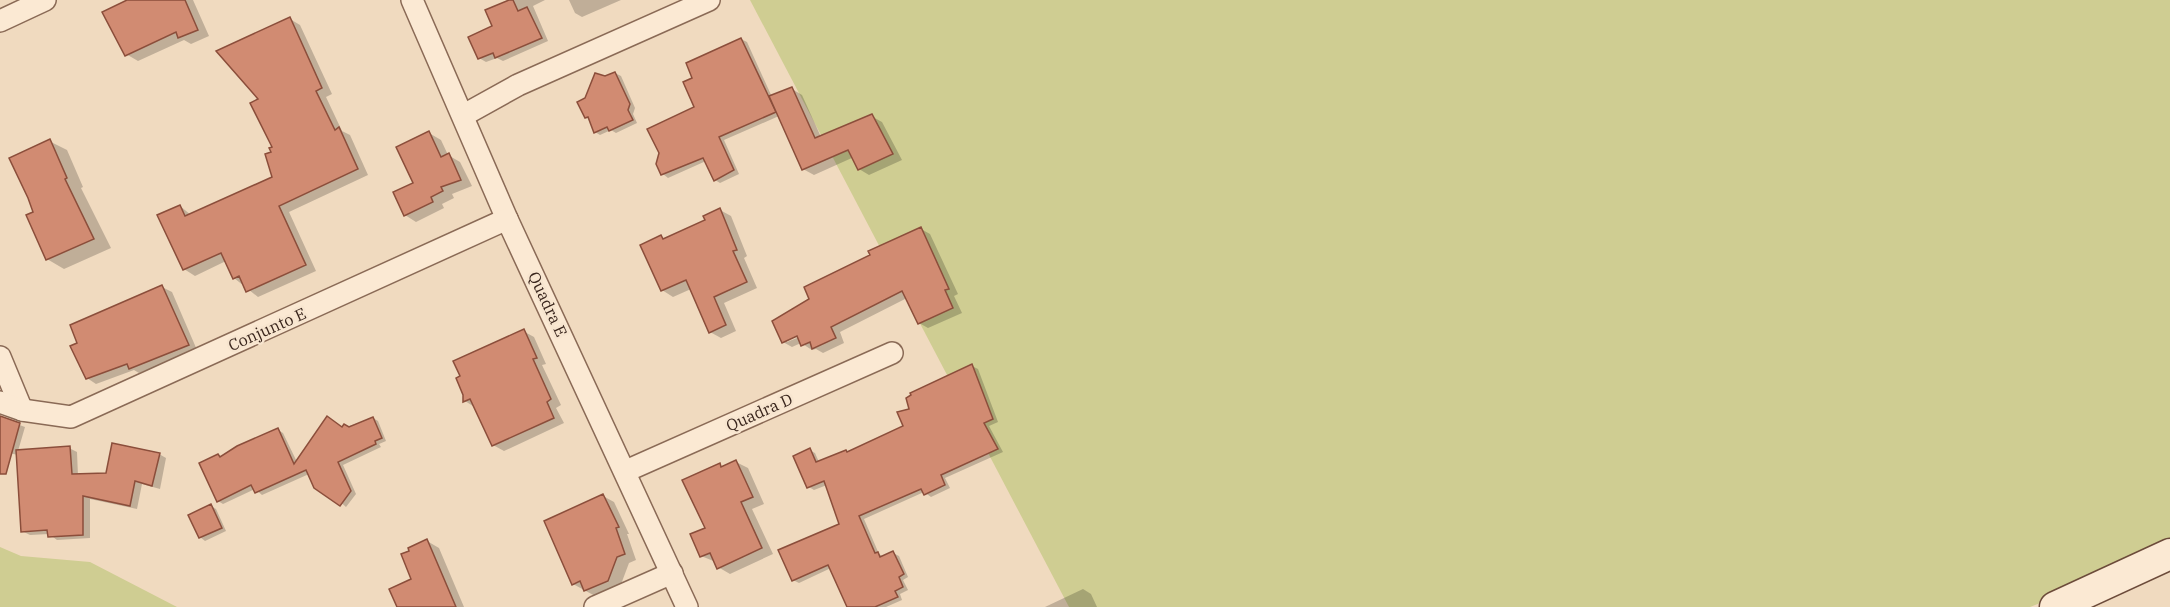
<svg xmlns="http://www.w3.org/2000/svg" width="2170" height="607" font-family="'IBM Plex Serif',serif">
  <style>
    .green { fill: #cfcd92 }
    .shadow { fill: #0003; fill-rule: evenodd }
    .building { fill: #d18b72; stroke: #8b4e3b; stroke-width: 1.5 }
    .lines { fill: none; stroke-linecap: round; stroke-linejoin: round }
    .street-casing { stroke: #8a6a56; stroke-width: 24 }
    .secondary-casing { stroke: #6c4b3a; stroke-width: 33 }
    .street { stroke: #fbe9d3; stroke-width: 21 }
    .secondary { stroke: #fbe9d3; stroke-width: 30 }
    .labels { text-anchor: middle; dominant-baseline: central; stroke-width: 5; stroke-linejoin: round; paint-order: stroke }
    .street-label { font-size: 16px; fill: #39251c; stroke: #f7e5cf }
  </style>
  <rect width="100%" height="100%" fill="#f0dabf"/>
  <!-- green -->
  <g class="green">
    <path d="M 750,0 L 2170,0 L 2170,551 L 2030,607 L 1069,607 Z"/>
    <path d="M 0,547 L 21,556 L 90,562 L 177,607 L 0,607 Z"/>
  </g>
  <!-- shadow -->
  <g class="shadow">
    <path d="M 131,0 L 193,0 L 209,36 L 191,44 L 184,40 L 138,61 L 126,54 Z"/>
    <path d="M 507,0 L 545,0 L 533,6 L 548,41 L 503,61 L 497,58 L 486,62 L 479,58 Z"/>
    <path d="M 569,0 L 621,0 L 582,17 L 575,13 Z"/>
    <path d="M 290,19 L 300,25 L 332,94 L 326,97 L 342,131 L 350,135 L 368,175 L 289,212 L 316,271 L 258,297 L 234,278 L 226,261 L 195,276 L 184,269 L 180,206 L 191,215 L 274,178 L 274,148 L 260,100 Z"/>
    <path d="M 741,39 L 747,42 L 772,97 L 792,89 L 802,95 L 821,137 L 871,116 L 882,122 L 902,160 L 869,175 L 859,169 L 854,157 L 814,175 L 803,169 L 779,116 L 724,140 L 739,174 L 720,183 L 715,180 L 706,161 L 668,178 L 663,174 L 658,164 L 696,108 L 694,78 Z"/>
    <path d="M 615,73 L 621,76 L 635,108 L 633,114 L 637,123 L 616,133 L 611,130 L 600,135 L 595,132 L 591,120 L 586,117 L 587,99 L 605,78 Z"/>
    <path d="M 429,133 L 441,140 L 448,155 L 460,162 L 472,186 L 452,194 L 454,198 L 442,204 L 444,208 L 416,222 L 405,215 Z"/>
    <path d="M 49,141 L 67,150 L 83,187 L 81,188 L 111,248 L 64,269 L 47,259 L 35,213 Z"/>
    <path d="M 720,210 L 731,216 L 747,256 L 744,258 L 757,288 L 724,303 L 736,331 L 721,338 L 710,332 L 691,289 L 673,297 L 662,290 L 661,237 L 665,239 L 707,221 Z"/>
    <path d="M 921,229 L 930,234 L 958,294 L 954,296 L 962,313 L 928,328 L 919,323 L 907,298 L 840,332 L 844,343 L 823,353 L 816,349 L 812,350 L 801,343 L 792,347 L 783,342 L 811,299 L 872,255 ZM 803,332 L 804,335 L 787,342 L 787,339 Z"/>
    <path d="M 162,287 L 172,292 L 197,350 L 139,373 L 134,370 L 96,384 L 87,378 Z"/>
    <path d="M 523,331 L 534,337 L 546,364 L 542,365 L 561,405 L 556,408 L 564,423 L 504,451 L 493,445 L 476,408 L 465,401 L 465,395 Z"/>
    <path d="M 972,366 L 978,369 L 998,422 L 989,426 L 1003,452 L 945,478 L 950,488 L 931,497 L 924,492 L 864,519 L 879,554 L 884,557 L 893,553 L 899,556 L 908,577 L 903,580 L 908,590 L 900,594 L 902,600 L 886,607 L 848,607 L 831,568 L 799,583 L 793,580 L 841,524 L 827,485 L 814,490 L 809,487 L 809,450 L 815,453 L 819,462 L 848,453 L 905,426 L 911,410 Z"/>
    <path d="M 0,418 L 25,427 L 18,451 L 69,448 L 77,452 L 78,476 L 107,474 L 159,454 L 166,458 L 160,489 L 142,484 L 137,509 L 90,499 L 90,538 L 57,540 L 49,534 L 30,535 L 22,531 L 18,455 L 0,451 Z"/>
    <path d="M 373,418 L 378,421 L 386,441 L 379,444 L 381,447 L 343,465 L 356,494 L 346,507 L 309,474 L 262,495 L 255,489 L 223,504 L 218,501 L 221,458 L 278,430 L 283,433 L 297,462 L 343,428 Z"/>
    <path d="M 736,462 L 748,468 L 764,504 L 752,509 L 773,554 L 730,574 L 718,567 L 716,562 L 701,556 L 719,465 L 723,467 Z"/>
    <path d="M 603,496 L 614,502 L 629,534 L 627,534 L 636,560 L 629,563 L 620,587 L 597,597 L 573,584 Z"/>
    <path d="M 211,506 L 216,509 L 226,531 L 205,541 L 200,537 Z"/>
    <path d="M 427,541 L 439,548 L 464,607 L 399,607 L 413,580 Z"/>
    <path d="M 1083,589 L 1091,594 L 1097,607 L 1045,607 Z"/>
  </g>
  <!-- building -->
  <g class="building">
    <path d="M 127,0 L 185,0 L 198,30 L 178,38 L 176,32 L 125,56 L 102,12 Z"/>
    <path d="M 509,0 L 513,0 L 518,11 L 527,7 L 542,38 L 495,58 L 493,53 L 478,59 L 468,37 L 492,26 L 485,10 Z"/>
    <path d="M 290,17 L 322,88 L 316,91 L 335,130 L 339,127 L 358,169 L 279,206 L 306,265 L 246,292 L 239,276 L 233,279 L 221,253 L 183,270 L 157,215 L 180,205 L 185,216 L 272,177 L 265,154 L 271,152 L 269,148 L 272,147 L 250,103 L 258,99 L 216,51 Z"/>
    <path d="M 741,38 L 776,112 L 719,137 L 734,170 L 714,181 L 703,158 L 661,175 L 656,164 L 659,153 L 647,129 L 694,107 L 683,82 L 692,78 L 686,63 Z"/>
    <path d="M 615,72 L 630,104 L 628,110 L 633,120 L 609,131 L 607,127 L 594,133 L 588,117 L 585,118 L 577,102 L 585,98 L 595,73 L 605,76 Z"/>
    <path d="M 792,87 L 815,138 L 872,114 L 893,154 L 858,170 L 848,150 L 802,170 L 769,96 Z"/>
    <path d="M 429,131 L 441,157 L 449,153 L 461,180 L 441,187 L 443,191 L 431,197 L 433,202 L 404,216 L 393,192 L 413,183 L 396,147 Z"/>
    <path d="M 50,139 L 67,178 L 65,179 L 94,239 L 46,260 L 26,215 L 33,212 L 28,198 L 9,158 Z"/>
    <path d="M 720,208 L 737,250 L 733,251 L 747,282 L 714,297 L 726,325 L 709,333 L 686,280 L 661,291 L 640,245 L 661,235 L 663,239 L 705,220 L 703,216 Z"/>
    <path d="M 921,227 L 949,289 L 945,290 L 953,308 L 918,324 L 902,291 L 831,327 L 836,338 L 812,349 L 810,342 L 801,346 L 797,336 L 782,343 L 772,321 L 809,299 L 804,287 L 870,255 L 868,251 Z"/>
    <path d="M 162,285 L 189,345 L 129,369 L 127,364 L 86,379 L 70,346 L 77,343 L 70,325 Z"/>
    <path d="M 524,329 L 537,358 L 533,359 L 551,399 L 547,402 L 554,418 L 492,446 L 470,399 L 463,402 L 463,395 L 456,378 L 460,376 L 453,361 Z"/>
    <path d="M 972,364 L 993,419 L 984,423 L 998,449 L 941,475 L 945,485 L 924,495 L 921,489 L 859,516 L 875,553 L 878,552 L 880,557 L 893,551 L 904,574 L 899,577 L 903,587 L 895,591 L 898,597 L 875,607 L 847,607 L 828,565 L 792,581 L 778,550 L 839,524 L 824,481 L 807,488 L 793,456 L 810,448 L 816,462 L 846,450 L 847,452 L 903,426 L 897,412 L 909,409 L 906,398 L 911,395 L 910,393 Z"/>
    <path d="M 0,416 L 20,423 L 6,474 L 0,474 Z"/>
    <path d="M 327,416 L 342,427 L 344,424 L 349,427 L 373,417 L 382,438 L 375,441 L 376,444 L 338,462 L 351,491 L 340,506 L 314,488 L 306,470 L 255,493 L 251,485 L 217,502 L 199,463 L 218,454 L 220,457 L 237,446 L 278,428 L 294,464 Z"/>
    <path d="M 112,443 L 160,453 L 152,486 L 135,481 L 130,506 L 83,496 L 83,535 L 48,537 L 47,530 L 21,532 L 16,450 L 70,446 L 72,474 L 106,473 Z"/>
    <path d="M 736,460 L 753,497 L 741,502 L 762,548 L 717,569 L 710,553 L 700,557 L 690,534 L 705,528 L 682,480 L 720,463 L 721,467 Z"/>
    <path d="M 603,494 L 619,527 L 616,528 L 625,554 L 617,557 L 608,581 L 584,591 L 580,581 L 572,585 L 544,521 Z"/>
    <path d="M 211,504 L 222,528 L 199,538 L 188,515 Z"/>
    <path d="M 427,539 L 456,607 L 397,607 L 389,589 L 411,579 L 401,554 L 409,551 L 408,548 Z"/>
  </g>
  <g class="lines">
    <!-- street casing -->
    <g class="street-casing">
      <g id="street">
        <path d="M 412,0 L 507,219 L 687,607"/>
        <path d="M 0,21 L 45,0"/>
        <path d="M 464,115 L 518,85 L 709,0"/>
        <path d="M 0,357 L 22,410"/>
        <path d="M 0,402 L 22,410 L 71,417 L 507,219"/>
        <path d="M 626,471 L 892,353"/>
        <path d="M 595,607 L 672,573"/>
      </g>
    </g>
    <!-- secondary casing -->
    <g class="secondary-casing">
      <path id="secondary" d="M 2055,607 L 2170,554"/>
    </g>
    <!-- street -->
    <use href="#street" class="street"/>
    <!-- secondary -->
    <use href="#secondary" class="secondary"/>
  </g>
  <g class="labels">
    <!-- street labels -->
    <g class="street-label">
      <text transform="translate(548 304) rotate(65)">Quadra E</text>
      <text transform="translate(267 329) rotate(-24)">Conjunto E</text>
      <text transform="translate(759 412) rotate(-24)">Quadra D</text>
    </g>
  </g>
</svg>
